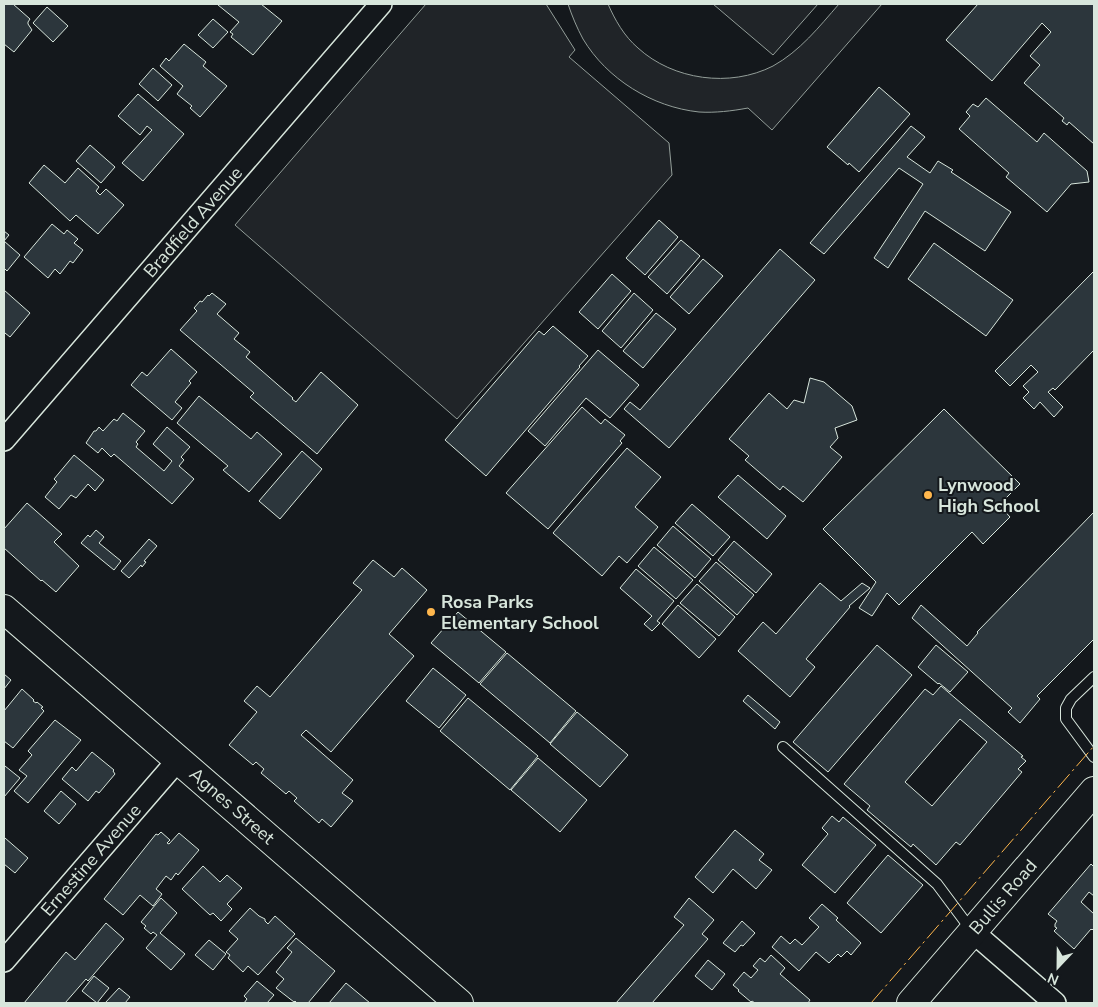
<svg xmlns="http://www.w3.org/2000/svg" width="1098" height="1007" font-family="'Nunito Sans',sans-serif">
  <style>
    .green { fill: #202428; stroke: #939e99 }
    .building { fill: #2c363c; stroke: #d8e6dc; fill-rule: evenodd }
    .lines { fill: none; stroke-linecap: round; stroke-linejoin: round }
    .lane-casing { stroke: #d8e6dc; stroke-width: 12 }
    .street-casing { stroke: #d8e6dc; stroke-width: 24 }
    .secondary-casing { stroke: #d8e6dc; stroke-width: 30 }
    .lane { stroke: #14181c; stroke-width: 10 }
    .street { stroke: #14181c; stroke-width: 21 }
    .secondary { stroke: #14181c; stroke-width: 28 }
    .power { stroke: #ffb74d; stroke-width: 1; stroke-dasharray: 18 4 2.5 4; stroke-linecap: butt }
    .poi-dot { fill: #ffb74d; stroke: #14181c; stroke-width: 2 }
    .labels { text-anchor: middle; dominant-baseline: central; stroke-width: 4; stroke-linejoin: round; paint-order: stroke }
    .street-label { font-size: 18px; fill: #d8e6dc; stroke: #14181c }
    .poi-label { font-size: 18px; font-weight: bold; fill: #d8e6dc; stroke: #14181c; text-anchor: start }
  </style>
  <rect width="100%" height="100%" fill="#14181c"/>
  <!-- green -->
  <g class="green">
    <path d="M 426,4 L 546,4 L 575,50 L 569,57 L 669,143 L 672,175 L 457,419 L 235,225 Z"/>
    <path d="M 568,4 L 608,4 C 615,20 624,36 638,48 C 673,80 730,88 773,66 C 800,51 819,27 839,4 L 882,4 L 772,130 L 748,108 C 732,111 715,113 699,112 C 652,107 607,79 583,39 C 577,28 572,16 568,4 Z"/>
    <path d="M 713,4 L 818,4 L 773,55 Z"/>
  </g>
  <!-- building -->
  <g class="building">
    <path d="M 4,4 L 13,4 L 30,19 L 28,22 L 28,24 L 32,30 L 14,52 L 4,44 Z"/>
    <path d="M 219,4 L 261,4 L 282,21 L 253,55 L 231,37 L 233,34 L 230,32 L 239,22 L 218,5 Z"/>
    <path d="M 978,4 L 1094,4 L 1094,144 L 1069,122 L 1067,125 L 1062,121 L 1064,118 L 1024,83 L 1040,65 L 1030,56 L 1051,32 L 1042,23 L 992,81 L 946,40 Z"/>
    <path d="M 47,7 L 68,26 L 53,42 L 33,23 Z"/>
    <path d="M 213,19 L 228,32 L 213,48 L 198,35 Z"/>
    <path d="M 184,44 L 206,62 L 203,66 L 227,86 L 200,117 L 190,108 L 192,106 L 177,94 L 183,86 L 160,66 L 166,58 L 169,61 Z"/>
    <path d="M 153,68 L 172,85 L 158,101 L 139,84 Z"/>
    <path d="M 879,87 L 910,114 L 859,172 L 849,163 L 848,165 L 827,147 Z"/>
    <path d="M 138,94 L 184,134 L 143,181 L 122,163 L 152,130 L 147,126 L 140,135 L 118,116 Z"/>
    <path d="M 986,98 L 1037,142 L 1044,133 L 1087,171 L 1089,182 L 1071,184 L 1047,212 L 1006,177 L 1009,173 L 959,129 L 970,116 L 966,112 L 973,104 L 978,107 Z"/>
    <path d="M 911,126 L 925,137 L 907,157 L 930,173 L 938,161 L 953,170 L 951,172 L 1011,212 L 985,251 L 925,211 L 888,268 L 874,258 L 923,184 L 899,168 L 824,254 L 810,243 Z"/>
    <path d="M 90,145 L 115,167 L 101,183 L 76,161 Z"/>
    <path d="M 44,165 L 65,183 L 78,168 L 99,187 L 96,191 L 100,195 L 106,189 L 124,205 L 98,234 L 76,215 L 70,221 L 29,183 Z"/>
    <path d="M 659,220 L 678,237 L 645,275 L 626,258 Z"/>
    <path d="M 52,224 L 64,234 L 67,230 L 78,239 L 74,243 L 83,250 L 73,263 L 70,261 L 60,274 L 55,269 L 48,278 L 24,257 Z"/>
    <path d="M 4,231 L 9,235 L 4,241 L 20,255 L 7,271 L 4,268 Z"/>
    <path d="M 681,240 L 700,256 L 667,294 L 648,277 Z"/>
    <path d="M 934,243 L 1013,300 L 986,336 L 908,279 Z"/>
    <path d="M 780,249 L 815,280 L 669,448 L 624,409 L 630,402 L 640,410 Z"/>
    <path d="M 703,259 L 723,276 L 689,314 L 670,297 Z"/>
    <path d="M 1094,271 L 1094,350 L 1055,390 L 1053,388 L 1048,392 L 1063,407 L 1054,417 L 1040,402 L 1034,409 L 1023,398 L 1029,392 L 1023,386 L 1038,372 L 1031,365 L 1010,386 L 995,371 Z"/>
    <path d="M 612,274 L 631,291 L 598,329 L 579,312 Z"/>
    <path d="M 4,290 L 30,313 L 10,337 L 5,333 L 4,335 Z"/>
    <path d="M 212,293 L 226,304 L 217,314 L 239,333 L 234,339 L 250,352 L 246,357 L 293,398 L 292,399 L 296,402 L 321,372 L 358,405 L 317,454 L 250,397 L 254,393 L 180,330 L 197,311 L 194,308 L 200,301 L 202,302 L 208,295 L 209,296 Z"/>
    <path d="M 634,293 L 653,310 L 621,348 L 602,331 Z"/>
    <path d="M 656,313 L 676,329 L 643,368 L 623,351 Z"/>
    <path d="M 553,326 L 588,356 L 579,366 L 580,367 L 486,476 L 445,440 L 539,331 L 544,335 Z"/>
    <path d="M 171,349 L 197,372 L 189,381 L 191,383 L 175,402 L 182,408 L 172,420 L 131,385 L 142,372 L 147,376 Z"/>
    <path d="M 598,350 L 639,385 L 610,418 L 586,398 L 545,446 L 528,431 Z"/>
    <path d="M 810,378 L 824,382 L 852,406 L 857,420 L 835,428 L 838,438 L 830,447 L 842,457 L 803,502 L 783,486 L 780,490 L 745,460 L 749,456 L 729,439 L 769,393 L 787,409 L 794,400 L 804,403 Z"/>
    <path d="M 199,396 L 251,439 L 257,432 L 282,454 L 249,492 L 223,470 L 228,466 L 177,423 Z"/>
    <path d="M 582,407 L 601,424 L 605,419 L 625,435 L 620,441 L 622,443 L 548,529 L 506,493 Z"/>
    <path d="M 944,409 L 1020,484 L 999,505 L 1010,517 L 983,544 L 972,532 L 899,605 L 887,593 L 872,616 L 859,608 L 876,582 L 823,529 Z"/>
    <path d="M 123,413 L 145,431 L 136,442 L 138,444 L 136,447 L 164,471 L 172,461 L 153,444 L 167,427 L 190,447 L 181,457 L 184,460 L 179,466 L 194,479 L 172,504 L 114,454 L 111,457 L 102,448 L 98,453 L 86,443 L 94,431 L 96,431 L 99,427 L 103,431 L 114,419 L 117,421 Z"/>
    <path d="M 627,448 L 661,477 L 635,507 L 658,527 L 627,563 L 619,556 L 602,576 L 553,533 Z"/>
    <path d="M 302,451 L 322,469 L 280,519 L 259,501 Z"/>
    <path d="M 74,455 L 104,480 L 95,491 L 88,484 L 76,498 L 71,495 L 59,509 L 45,497 L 57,482 L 54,479 Z"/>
    <path d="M 738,475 L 786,516 L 767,539 L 718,497 Z"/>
    <path d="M 27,503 L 62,534 L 54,542 L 79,566 L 56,592 L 42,580 L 41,581 L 4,548 L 4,529 Z"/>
    <path d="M 692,504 L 730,537 L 713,556 L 675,523 Z"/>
    <path d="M 1094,512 L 1094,639 L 1037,696 L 1040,699 L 1020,723 L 1008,712 L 1012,708 L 912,618 L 921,605 L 967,646 L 978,633 L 977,632 Z"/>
    <path d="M 673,526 L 711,559 L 695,578 L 657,545 Z"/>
    <path d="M 96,530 L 104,537 L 99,543 L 121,561 L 114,570 L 81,543 L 88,535 L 90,537 Z"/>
    <path d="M 149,539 L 157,546 L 144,561 L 146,562 L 142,567 L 141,565 L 129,578 L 121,571 Z"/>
    <path d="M 734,541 L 772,574 L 756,593 L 718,560 Z"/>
    <path d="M 654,547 L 693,580 L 676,599 L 638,566 Z"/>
    <path d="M 373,560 L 394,577 L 402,568 L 427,590 L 389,634 L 414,656 L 331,752 L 306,730 L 301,735 L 353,780 L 342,793 L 353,801 L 331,827 L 322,819 L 319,823 L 294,801 L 297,798 L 289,791 L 286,794 L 261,773 L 264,769 L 256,762 L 253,765 L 229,745 L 257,712 L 244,701 L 257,686 L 270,697 L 362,590 L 353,583 Z"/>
    <path d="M 716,562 L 754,595 L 737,615 L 699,581 Z"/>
    <path d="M 636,569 L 674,601 L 657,621 L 660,623 L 652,631 L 644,624 L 652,616 L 620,588 Z"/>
    <path d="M 820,583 L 841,601 L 862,583 L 870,588 L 849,606 L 850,607 L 806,659 L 815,667 L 790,697 L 738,651 L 763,622 L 776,634 Z"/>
    <path d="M 697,584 L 735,617 L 719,636 L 680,603 Z"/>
    <path d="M 678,605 L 716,639 L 699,658 L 662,624 Z"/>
    <path d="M 458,612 L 506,652 L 479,683 L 431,643 Z"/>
    <path d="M 877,645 L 912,675 L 828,772 L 793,742 Z"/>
    <path d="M 936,645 L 968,672 L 950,692 L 939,683 L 938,684 L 918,667 Z"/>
    <path d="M 507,653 L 576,711 L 550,743 L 480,684 Z"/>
    <path d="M 433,668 L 466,695 L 439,728 L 406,701 Z"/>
    <path d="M 4,674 L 11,680 L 4,689 Z"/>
    <path d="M 941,686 L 1023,756 L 1021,757 L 1026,761 L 1018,769 L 1022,772 L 960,845 L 956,842 L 936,865 L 913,844 L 911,847 L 867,810 L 870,806 L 844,784 L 925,689 L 933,695 ZM 960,719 L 987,742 L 932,806 L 905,782 Z"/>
    <path d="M 22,689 L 34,700 L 33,701 L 36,703 L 37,702 L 43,707 L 41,708 L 44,711 L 13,748 L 4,741 L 4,711 Z"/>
    <path d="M 748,695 L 780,722 L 775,729 L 743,701 Z"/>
    <path d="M 468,698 L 538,756 L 510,790 L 440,731 Z"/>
    <path d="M 577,712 L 628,755 L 600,787 L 550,744 Z"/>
    <path d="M 55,720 L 81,740 L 28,803 L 14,791 L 27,776 L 19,770 L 32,755 L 28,751 Z"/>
    <path d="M 92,752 L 114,770 L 113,771 L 115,774 L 99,793 L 96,791 L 88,801 L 62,779 L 72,767 L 76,771 Z"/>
    <path d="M 538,758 L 587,800 L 560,832 L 511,790 Z"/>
    <path d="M 5,766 L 20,778 L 4,797 L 4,767 Z"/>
    <path d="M 61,791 L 76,804 L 59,824 L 44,811 Z"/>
    <path d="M 832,816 L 839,822 L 843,817 L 876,845 L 835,893 L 802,865 L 828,834 L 822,828 Z"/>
    <path d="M 735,830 L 764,854 L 759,860 L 772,870 L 756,889 L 733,869 L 713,893 L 695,877 Z"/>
    <path d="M 161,832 L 170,840 L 167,843 L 169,844 L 179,833 L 199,850 L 178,875 L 176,873 L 171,880 L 166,876 L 156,889 L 162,894 L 153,906 L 140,895 L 123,915 L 104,899 L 156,834 L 158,835 Z"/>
    <path d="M 5,838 L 28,858 L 15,873 L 4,864 L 4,840 Z"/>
    <path d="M 888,855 L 923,885 L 881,933 L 847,903 Z"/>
    <path d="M 1091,864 L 1094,867 L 1094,896 L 1089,892 L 1081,902 L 1094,914 L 1094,928 L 1092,930 L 1091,929 L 1074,949 L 1054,931 L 1057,928 L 1055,927 L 1055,924 L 1057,921 L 1048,914 Z"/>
    <path d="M 203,866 L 220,882 L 227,875 L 242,888 L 227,904 L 232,909 L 221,921 L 213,913 L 210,915 L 182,889 Z"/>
    <path d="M 161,898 L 177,913 L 160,933 L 185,954 L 171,970 L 146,948 L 157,935 L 153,932 L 151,934 L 144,928 L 146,926 L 141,922 Z"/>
    <path d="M 689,898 L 714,920 L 702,934 L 708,939 L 652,1003 L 616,1003 L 684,925 L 674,917 Z"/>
    <path d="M 822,904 L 838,918 L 836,920 L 861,943 L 851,955 L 847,951 L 841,957 L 838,954 L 829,963 L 816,952 L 799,971 L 772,947 L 781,936 L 790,944 L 795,939 L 802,945 L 819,927 L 809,918 Z"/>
    <path d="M 250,908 L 259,916 L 265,919 L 265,921 L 268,924 L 275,916 L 295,934 L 258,975 L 248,966 L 243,972 L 228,958 L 230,955 L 226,952 L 238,939 L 229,931 Z"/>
    <path d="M 742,921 L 755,933 L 743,946 L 741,945 L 735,952 L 723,943 Z"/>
    <path d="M 106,923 L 124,939 L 88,981 L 86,979 L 65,1003 L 24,1003 L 66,952 L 75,960 Z"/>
    <path d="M 296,938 L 335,971 L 308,1003 L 297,1003 L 295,1001 L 294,1002 L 276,988 L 284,979 L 276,972 L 292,952 L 287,948 Z"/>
    <path d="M 209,940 L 226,954 L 213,970 L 195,955 Z"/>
    <path d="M 771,955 L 785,968 L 780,974 L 810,1000 L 808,1003 L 755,1003 L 752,1001 L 751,1002 L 738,991 L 739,990 L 733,985 L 744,972 L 751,978 L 758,970 L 753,966 L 760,958 L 765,962 Z"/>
    <path d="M 708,960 L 725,974 L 712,990 L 695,976 Z"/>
    <path d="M 94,976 L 109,988 L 97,1003 L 82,991 Z"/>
    <path d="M 257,981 L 274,995 L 267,1003 L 244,1003 L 247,999 L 244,996 Z"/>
    <path d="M 346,983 L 370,1003 L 329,1003 Z"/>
    <path d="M 119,988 L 130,997 L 125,1003 L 105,1003 Z"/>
  </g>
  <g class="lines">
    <!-- lane casing -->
    <g class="lane-casing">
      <g id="lane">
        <path d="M 1094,677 L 1071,699 L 1066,708 L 1066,719 L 1094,757"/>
        <path d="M 783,747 L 937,884 L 972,931"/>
      </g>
    </g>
    <!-- street casing -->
    <g class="street-casing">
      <g id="street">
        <path d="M 4,440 L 381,4"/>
        <path d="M 973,932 L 1055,1003"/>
        <path d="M 4,961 L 178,760"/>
      </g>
    </g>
    <!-- secondary casing -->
    <g class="secondary-casing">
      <g id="secondary">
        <path d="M 4,609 L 459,1003"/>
        <path d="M 911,1003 L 1094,791"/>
      </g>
    </g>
    <!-- lane -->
    <use href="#lane" class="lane"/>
    <!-- street -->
    <use href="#street" class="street"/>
    <!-- secondary -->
    <use href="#secondary" class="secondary"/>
    <!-- power -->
    <path class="power" d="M 871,1003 L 1094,746"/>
  </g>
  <!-- markers -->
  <g class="poi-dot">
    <circle cx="928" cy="495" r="5"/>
    <circle cx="431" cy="612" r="5"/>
  </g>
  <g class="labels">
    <!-- street labels -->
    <g class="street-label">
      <text transform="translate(193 222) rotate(-49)">Bradfield Avenue</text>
      <text transform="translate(232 806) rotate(41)">Agnes Street</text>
      <text transform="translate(91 860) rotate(-49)">Ernestine Avenue</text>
      <text transform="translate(1003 897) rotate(-49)">Bullis Road</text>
    </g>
    <!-- poi labels -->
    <g class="poi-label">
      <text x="938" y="485">Lynwood<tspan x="938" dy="21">High School</tspan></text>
      <text x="441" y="602">Rosa Parks<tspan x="441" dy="21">Elementary School</tspan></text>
    </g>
  </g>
  <!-- border -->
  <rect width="1098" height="1007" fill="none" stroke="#d8e6dc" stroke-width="10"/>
  <!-- north arrow -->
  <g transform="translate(1058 967) rotate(202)" stroke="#14181c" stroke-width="4" paint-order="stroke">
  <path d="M0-4L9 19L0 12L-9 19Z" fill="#d8e6dc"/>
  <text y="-8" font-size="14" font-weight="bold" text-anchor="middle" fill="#d8e6dc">N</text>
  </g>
</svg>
